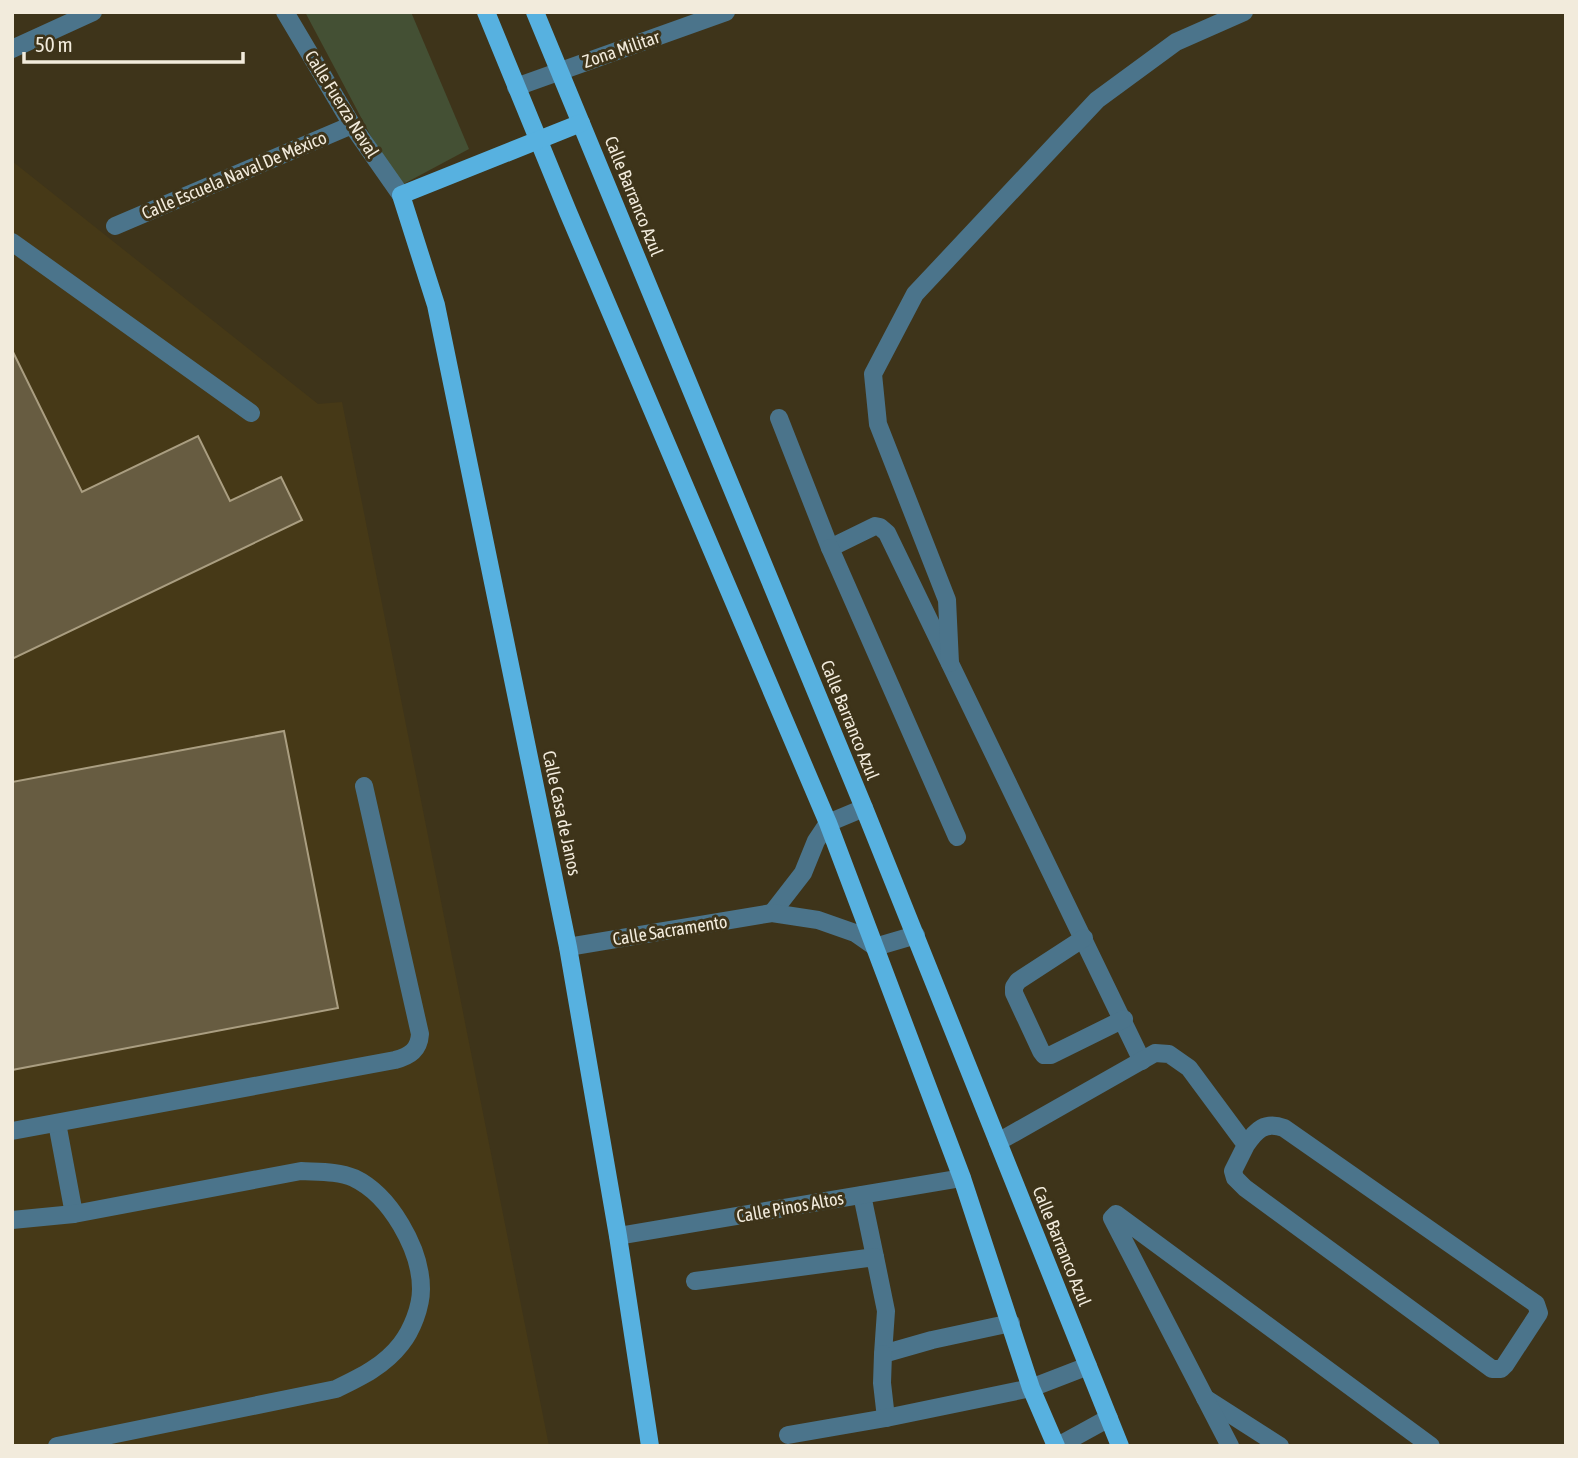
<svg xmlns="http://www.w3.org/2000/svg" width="1578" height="1458" font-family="'Asap Condensed',sans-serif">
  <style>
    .built { fill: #463917 }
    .green { fill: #445034 }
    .building { fill: #675c41; stroke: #aa9e81; stroke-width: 2 }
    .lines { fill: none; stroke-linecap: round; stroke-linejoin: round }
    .minor { stroke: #4b748b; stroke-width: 18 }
    .major { stroke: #57b1e0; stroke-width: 18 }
    .labels { text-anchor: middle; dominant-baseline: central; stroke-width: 6; stroke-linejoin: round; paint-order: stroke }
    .street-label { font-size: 18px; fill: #f2ebdc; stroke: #3e341a }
  </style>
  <rect width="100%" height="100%" fill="#3e341a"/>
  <!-- built -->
  <path class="built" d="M 12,161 L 318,404 L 342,402 L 549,1446 L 12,1446 Z"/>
  <!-- green -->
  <path class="green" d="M 305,12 L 411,12 L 469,149 L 398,187 Z"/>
  <!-- building -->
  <g class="building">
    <path d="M 12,350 L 82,492 L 198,436 L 230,501 L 281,477 L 302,520 L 12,659 Z"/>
    <path d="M 284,731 L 338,1008 L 12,1070 L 12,782 Z"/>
  </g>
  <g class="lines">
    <!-- minor -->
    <g class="minor">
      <path d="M 285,12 L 352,125 L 401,195"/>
      <path d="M 12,49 L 93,12"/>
      <path d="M 516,87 L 726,12"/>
      <path d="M 115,226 L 352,125"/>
      <path d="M 12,242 L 251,413"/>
      <path d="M 779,418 L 830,548 L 875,526 L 880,527 L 887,533 L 1142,1061"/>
      <path d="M 830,548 L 957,837"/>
      <path d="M 950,663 L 947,600 L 878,424 L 873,374 L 915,294 L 1097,100 L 1176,42 L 1244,12"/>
      <path d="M 772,913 L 803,873 L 816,841 L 828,823 L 864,808"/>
      <path d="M 1084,938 L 1018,981 L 1014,987 L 1014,993 L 1041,1051 L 1044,1055 L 1051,1055 L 1124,1019"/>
      <path d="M 568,947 L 772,913 L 818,920 L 855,933 L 875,947 L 916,935"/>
      <path d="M 57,1123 L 74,1214"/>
      <path d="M 12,1131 L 395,1060 C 410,1056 419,1050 420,1034 L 364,786"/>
      <path d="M 998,1142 L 1155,1053 L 1169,1054 L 1189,1068 L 1246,1145 C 1256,1130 1265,1121 1284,1128 L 1536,1304 L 1539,1313 L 1505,1365 L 1501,1369 L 1492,1369 L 1245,1188 L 1235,1178 L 1233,1171 L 1246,1145"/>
      <path d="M 862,1195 L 875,1257"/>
      <path d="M 12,1220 L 74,1214 L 301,1171 C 318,1172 338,1171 354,1178 C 390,1195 421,1249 421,1289 C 421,1307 412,1330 401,1344 C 384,1366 361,1377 336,1389 L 57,1446"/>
      <path d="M 618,1236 L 962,1178"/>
      <path d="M 695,1281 L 875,1257 L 886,1311 L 883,1354 L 932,1340 L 1011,1323"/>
      <path d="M 883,1354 L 882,1383 L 886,1418"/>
      <path d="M 1205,1398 L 1280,1446"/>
      <path d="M 788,1435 L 886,1418 L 1031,1388 L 1088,1366"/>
      <path d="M 1058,1446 L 1109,1418"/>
      <path d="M 1230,1446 L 1112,1218 L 1116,1214 L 1431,1446"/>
    </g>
    <!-- major -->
    <g class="major">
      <path d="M 486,12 L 568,212 L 828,823 L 962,1178 L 1031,1388 L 1056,1446"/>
      <path d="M 535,12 L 864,808 L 1120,1446"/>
      <path d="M 581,123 L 401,195 L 436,305 L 568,947 L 618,1236 L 650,1446"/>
    </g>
  </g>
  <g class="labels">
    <!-- street labels -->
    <g class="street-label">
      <text transform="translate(621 49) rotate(-19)">Zona Militar</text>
      <text transform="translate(342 104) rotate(58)">Calle Fuerza Naval</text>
      <text transform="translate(234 175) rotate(-23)">Calle Escuela Naval De México</text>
      <text transform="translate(634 196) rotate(68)">Calle Barranco Azul</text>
      <text transform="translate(850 720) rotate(68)">Calle Barranco Azul</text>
      <text transform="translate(562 813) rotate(78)">Calle Casa de Janos</text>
      <text transform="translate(670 930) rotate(-9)">Calle Sacramento</text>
      <text transform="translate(790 1207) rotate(-10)">Calle Pinos Altos</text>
      <text transform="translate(1062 1246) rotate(68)">Calle Barranco Azul</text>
    </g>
  </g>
  <!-- border -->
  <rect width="1578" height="1458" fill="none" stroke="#f2ebdc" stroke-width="28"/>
  <!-- scale -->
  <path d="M24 52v10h219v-10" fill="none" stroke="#f2ebdc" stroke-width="3.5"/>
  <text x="35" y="52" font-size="21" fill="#f2ebdc" stroke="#3e341a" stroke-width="5" paint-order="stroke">50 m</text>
</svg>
